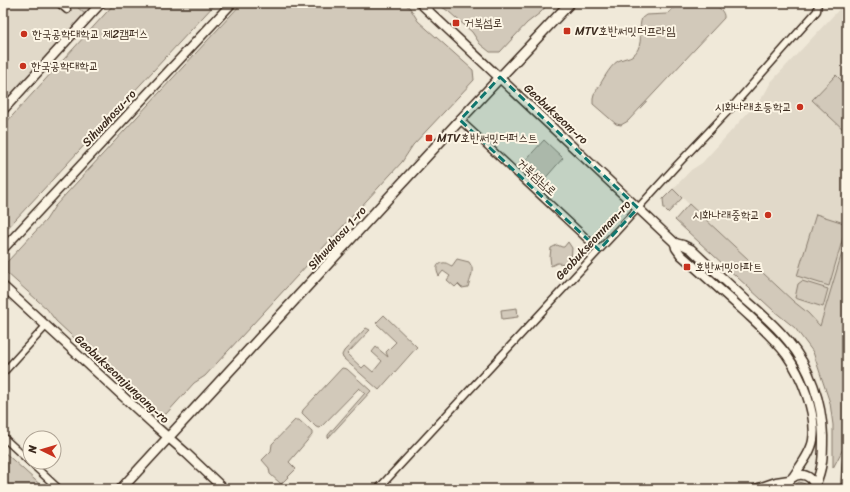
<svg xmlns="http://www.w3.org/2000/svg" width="850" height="492" font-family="Sriracha,'Poor Story',sans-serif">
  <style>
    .built { fill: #e1d9c9 }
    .green { fill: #d2c9ba; stroke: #867a6c }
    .water { fill: #aaa091; stroke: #7e7163 }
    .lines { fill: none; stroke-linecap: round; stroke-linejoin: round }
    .minor-casing { stroke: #3b2a1e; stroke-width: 9 }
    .tertiary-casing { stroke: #3b2a1e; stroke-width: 11 }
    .secondary-casing { stroke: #3b2a1e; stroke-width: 12 }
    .minor { stroke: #fcf5e5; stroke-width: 6 }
    .tertiary { stroke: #fcf5e5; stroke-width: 8 }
    .secondary { stroke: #fcf5e5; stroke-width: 9 }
    .marked { fill: #0f766e; fill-opacity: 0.2; stroke: #0f766e; stroke-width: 3; stroke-dasharray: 8 5; stroke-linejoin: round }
    .poi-dot { fill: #c8321e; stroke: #fcf5e5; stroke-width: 1.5 }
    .labels { text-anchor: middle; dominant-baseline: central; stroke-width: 4; stroke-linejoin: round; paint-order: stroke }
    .poi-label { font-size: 12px; fill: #3b2a1e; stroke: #fcf5e5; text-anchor: start }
    .street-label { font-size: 12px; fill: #3b2a1e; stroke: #fcf5e5 }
  </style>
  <rect width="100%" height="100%" fill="#f0e9d9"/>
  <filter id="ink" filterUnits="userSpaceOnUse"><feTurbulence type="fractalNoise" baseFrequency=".025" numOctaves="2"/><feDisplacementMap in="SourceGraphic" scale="8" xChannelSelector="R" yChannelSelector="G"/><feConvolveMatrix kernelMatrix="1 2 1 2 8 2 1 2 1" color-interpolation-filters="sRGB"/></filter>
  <g filter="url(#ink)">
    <!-- built -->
    <g class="built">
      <path d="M 3,3 L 73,3 L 88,17 L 3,110 Z"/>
      <path d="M 844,4 L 847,6 L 847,236 L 820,326 L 808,313 L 793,301 L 673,189 L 691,170 L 702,163 L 764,95 L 771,82 Z"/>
    </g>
    <!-- green -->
    <g class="green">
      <path d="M 73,3 L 101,3 L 88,17 Z"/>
      <path d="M 115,3 L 216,3 L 3,233 L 3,126 Z"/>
      <path d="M 242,3 L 404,3 L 410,8 L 418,21 L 473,70 L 474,80 L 413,145 L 402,162 L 205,376 L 194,383 L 166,414 L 157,415 L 56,321 L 47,309 L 7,273 L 7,262 L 46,220 L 55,206 Z"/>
      <path d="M 436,3 L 549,3 L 540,13 L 527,23 L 500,52 L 490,52 L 480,44 L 472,32 L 448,11 Z"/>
      <path d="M 679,3 L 714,3 C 718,7 725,12 724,18 L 628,121 L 621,125 L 616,124 L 593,104 L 593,98 L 594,94 C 600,86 609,66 618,61 C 626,57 634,58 638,49 C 643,39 638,28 642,18 L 646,15 L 667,14 Z"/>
      <path d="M 836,75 L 847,86 L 847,129 L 845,131 L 812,100 Z"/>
      <path d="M 544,140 L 563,158 L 542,182 L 522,164 Z"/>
      <path d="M 673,189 L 682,198 L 668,213 L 664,209 L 663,199 Z"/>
      <path d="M 689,204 L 793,301 L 808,313 L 820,326 L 847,236 L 847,429 L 844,447 L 833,468 L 833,425 L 830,403 L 813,352 L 795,328 L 774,311 L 675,220 Z"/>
      <path d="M 816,214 L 847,224 L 829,286 L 797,276 Z"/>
      <path d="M 568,242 L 572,248 L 571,261 L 567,264 L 557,263 L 551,266 L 550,257 L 551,248 L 557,245 L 562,247 L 564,247 Z"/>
      <path d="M 457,259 L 469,262 L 472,267 C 473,275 470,279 468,287 L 462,288 L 458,284 L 455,287 L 447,280 L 450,276 L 443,271 L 439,276 C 436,271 435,263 443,263 C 446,262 449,265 452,266 Z"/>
      <path d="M 802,281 L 828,289 L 823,307 L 795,298 L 798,284 Z"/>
      <path d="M 517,308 L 518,317 L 502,319 L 501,310 Z"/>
      <path d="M 384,315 L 417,347 L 379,390 L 343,358 L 342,355 L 344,351 L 366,328 L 370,330 L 347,354 L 362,368 L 365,365 L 373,372 L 382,361 L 372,352 L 376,347 L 388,357 L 386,352 L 396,342 L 376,323 Z"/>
      <path d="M 342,368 L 347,369 L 371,391 L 328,438 L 328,435 L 365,393 L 359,388 L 320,428 L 316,427 L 302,413 L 303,410 Z"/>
      <path d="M 295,420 L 299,420 L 312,432 L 312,435 L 289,462 L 296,469 L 281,484 L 270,474 L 269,468 L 262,460 L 271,451 L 272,444 Z"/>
      <path d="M 3,451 L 45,489 L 3,489 Z"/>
      <path d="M 799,482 L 805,484 L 807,489 L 794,489 L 795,485 Z"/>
    </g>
    <!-- water -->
    <path class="water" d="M 847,429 L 847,489 L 840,489 L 842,463 Z"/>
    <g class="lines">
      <!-- minor casing -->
      <g class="minor-casing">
        <g id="minor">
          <path d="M 59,3 L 67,10"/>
          <path d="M 460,120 L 599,250"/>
          <path d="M 3,373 L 46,326"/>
          <path d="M 3,437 L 59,489"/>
          <path d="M 378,489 L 638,208 L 677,165 L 732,107 L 817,11 L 818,3"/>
        </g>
      </g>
      <!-- tertiary casing -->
      <g class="tertiary-casing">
        <g id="tertiary">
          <path d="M 420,3 L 675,243"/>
          <path d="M 3,110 L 101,3"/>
          <path d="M 675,243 L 683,245 L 691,249 C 709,266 728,283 747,301 C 761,313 776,326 788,341 C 810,367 822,402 823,436 C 823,457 823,467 815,486"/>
          <path d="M 675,243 L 676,248 L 681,255 C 703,274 724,293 745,312 C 759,325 774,338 786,354 C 801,375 817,413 813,440 C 811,453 800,466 793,477"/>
          <path d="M 3,249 L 232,3"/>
          <path d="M 3,286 L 153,424 L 186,453 L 224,489"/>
          <path d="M 756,489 L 776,482 L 789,480"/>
          <path d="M 786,489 C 789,470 813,470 815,489"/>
        </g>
      </g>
      <!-- secondary casing -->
      <g class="secondary-casing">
        <path id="secondary" d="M 121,489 L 460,120 L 570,3"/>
      </g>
      <!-- minor -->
      <use href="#minor" class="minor"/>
      <!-- tertiary -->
      <use href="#tertiary" class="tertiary"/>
      <!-- secondary -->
      <use href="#secondary" class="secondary"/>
    </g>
  </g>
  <!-- marked area -->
  <path class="marked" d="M 500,77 L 638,208 L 599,250 L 460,120 Z"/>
  <!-- markers -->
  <g class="poi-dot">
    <rect x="452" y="19" width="8" height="8" rx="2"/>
    <rect x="563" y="27" width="8" height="8" rx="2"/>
    <circle cx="24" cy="34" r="4"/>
    <circle cx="23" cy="66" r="4"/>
    <circle cx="800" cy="107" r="4"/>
    <rect x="425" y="134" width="8" height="8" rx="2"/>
    <circle cx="768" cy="215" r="4"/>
    <rect x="683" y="263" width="8" height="8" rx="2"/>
  </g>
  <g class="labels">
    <!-- poi labels -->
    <g class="poi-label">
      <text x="464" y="23">거북섬로</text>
      <text x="575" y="31">MTV호반써밋더프라임</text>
      <text x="32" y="34">한국공학대학교 제2캠퍼스</text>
      <text x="31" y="66">한국공학대학교</text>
      <text x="792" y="107" text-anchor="end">시화나래초등학교</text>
      <text x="437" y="138">MTV호반써밋더퍼스트</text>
      <text x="760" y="215" text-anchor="end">시화나래중학교</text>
      <text x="695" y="267">호반써밋아파트</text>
    </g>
    <!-- street labels -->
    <g class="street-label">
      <text transform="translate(556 114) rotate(43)">Geobukseom-ro</text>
      <text transform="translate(109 118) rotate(-47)">Sihwahosu-ro</text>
      <text transform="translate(537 177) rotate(43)">거북섬남로</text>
      <text transform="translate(337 238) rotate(-48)">Sihwahosu 1-ro</text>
      <text transform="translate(593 240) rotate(-47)">Geobukseomnam-ro</text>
      <text transform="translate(122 379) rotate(43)">Geobukseomjungang-ro</text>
    </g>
  </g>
  <!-- margin -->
  <rect width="850" height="492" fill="none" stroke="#fcf5e5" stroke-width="16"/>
  <rect x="8" y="8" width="834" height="476" fill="none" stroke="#3b2a1e" stroke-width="1.5" filter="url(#ink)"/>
  <!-- north arrow -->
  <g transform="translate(42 450) rotate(275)"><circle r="19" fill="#fcf5e5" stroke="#afa495"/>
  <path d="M0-3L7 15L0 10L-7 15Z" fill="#c8321e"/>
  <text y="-6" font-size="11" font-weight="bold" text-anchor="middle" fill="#3b2a1e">N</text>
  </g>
</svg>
